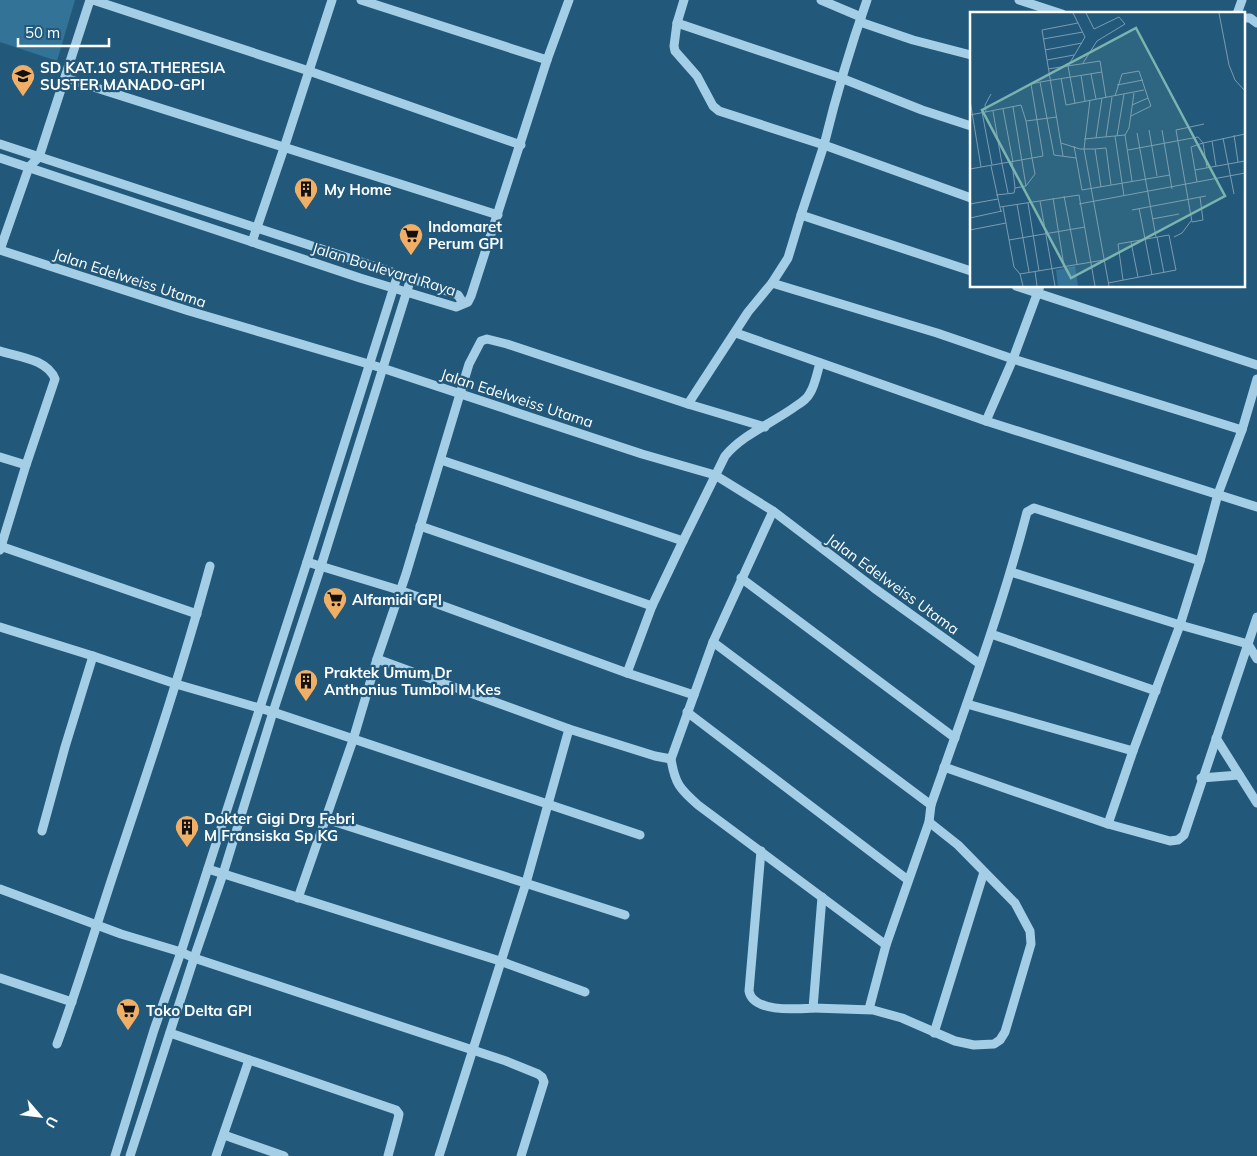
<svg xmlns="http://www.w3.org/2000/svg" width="1257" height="1156" font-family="Mulish,sans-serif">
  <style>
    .pitch { fill: #327397 }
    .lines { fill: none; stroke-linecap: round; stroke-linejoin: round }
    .minor { stroke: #a4cee5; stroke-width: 9 }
    .labels { text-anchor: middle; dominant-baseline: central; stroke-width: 4.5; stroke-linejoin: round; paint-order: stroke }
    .poi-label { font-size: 15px; font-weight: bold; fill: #fff; stroke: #22597b; text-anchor: start }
    .street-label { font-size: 15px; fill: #fff; stroke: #22597b }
    .inset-road { fill: none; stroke: #7a9bb0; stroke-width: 1 }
    .view { fill: #7bb4af; fill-opacity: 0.15; stroke: #7bb4af; stroke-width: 2.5 }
    .inset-edge { fill: none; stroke: #fff; stroke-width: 2.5 }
  </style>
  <rect width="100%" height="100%" fill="#22597b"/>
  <!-- pitch -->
  <path class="pitch" d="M 0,0 L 75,0 L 57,61 L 0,42 Z"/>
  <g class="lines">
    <!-- minor -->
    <g class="minor">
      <path d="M 93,0 L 309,71 L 521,145"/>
      <path d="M 361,0 L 547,60"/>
      <path d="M 821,0 L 861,17"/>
      <path d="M 867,0 C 850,48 836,96 824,145 L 971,198"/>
      <path d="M 1019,0 L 1062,14"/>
      <path d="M 1237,14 L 1242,0"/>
      <path d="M 1243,18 L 1250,18 L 1257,23"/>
      <path d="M 860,22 L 913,40 L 971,55"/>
      <path d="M 677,23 L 684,0"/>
      <path d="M 65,78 L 498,215"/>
      <path d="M 971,126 L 922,110 L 841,78 L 677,23 L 674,46 L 675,51 L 697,76 L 713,106 L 719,111 L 824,145 L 801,215 L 971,271"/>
      <path d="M 0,144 L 404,276 L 458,295 L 463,303"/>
      <path d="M 0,158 L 360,278 L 456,307 L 468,302 L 471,296 L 547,60 L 569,0"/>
      <path d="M 252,242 L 284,148 L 332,0"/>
      <path d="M 0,250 L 189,311 L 382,368 L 642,454 L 715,475 L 773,511 L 874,588 L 980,664"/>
      <path d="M 0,250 L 29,167 L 39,157 L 90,0"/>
      <path d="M 772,283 L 788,258 L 801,215"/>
      <path d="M 1016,286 L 1257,365"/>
      <path d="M 736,333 L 986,421 L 1257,507"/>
      <path d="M 0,351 C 19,357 47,359 55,379 L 26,465 L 0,550"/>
      <path d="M 688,404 L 748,312 L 772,283 L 937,333 L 1013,359 L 1242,430 L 1257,379"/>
      <path d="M 986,421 L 1013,359 L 1040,286"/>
      <path d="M 0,457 L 26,465"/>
      <path d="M 420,526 L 652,606 L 683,541 L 441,460"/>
      <path d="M 683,541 L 725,456 C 743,434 773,423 796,406 C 801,403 807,399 810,393 C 815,385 817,373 820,363"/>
      <path d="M 0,546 L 197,614"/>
      <path d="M 307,562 L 399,590 L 627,673 L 694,695"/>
      <path d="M 1011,572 L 1180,625 L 1248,644 L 1257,659"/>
      <path d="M 741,578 L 955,738"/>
      <path d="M 0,627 L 93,656 L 176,684 L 273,712 L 640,835"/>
      <path d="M 991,634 L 1156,691"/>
      <path d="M 713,642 L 931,805"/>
      <path d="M 377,659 L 569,729 L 655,756 L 671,759 L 713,642 L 773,511"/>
      <path d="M 627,673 L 652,606"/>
      <path d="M 967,704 L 1133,751"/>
      <path d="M 687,712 L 908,880"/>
      <path d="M 1216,738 L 1257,803"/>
      <path d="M 671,759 C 675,784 680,789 698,805 L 886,945"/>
      <path d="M 944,767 L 1108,824 L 1170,841 L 1178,840 L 1184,835 L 1257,617"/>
      <path d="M 1201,778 L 1239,775"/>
      <path d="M 326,819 L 625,915"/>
      <path d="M 1108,824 L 1133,751 L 1180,625 L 1200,561 L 1218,494 L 1242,430"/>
      <path d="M 42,831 L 65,747 L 93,656"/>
      <path d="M 761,851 L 749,991 C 753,1013 797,1009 813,1008 L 822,897"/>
      <path d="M 208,869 L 500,961 L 585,992"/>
      <path d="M 0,889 L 121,934 L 181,952 L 194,958 L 506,1061 L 538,1074 L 542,1077 L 544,1082 L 521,1156"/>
      <path d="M 298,898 L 353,740 L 377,659 L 406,574 L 469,364 L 481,341 L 487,339 L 507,344 L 688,404 L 765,427"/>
      <path d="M 0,978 L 72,1002"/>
      <path d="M 813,1008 L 873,1010 L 902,1018 L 955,1041 L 974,1045 L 994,1044 L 1000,1040 L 1005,1032 L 1031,944 L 1030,931 L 1015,903 L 958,845 L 929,822"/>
      <path d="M 869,1009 L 886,945 L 929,822 L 931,805 C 965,708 1001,612 1027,512 L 1034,508 L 1200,561"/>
      <path d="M 170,1033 L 396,1110 L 399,1114 L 398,1119 L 388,1156"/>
      <path d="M 934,1033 L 984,872"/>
      <path d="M 57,1044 C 79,984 97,923 117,863 C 150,764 183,666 210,566"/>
      <path d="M 224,1135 L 284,1156"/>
      <path d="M 115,1156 L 154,1030 L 181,952 L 307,562 L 398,274"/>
      <path d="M 130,1156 L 194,958 L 223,874 L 273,712 L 321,566 L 411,278"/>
      <path d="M 216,1156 L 249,1060"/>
      <path d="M 439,1156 L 526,883 L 569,729"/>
    </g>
  </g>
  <!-- icons -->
  <defs>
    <g id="school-pin" transform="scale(1.25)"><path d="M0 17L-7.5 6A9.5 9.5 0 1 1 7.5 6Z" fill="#f1af66" stroke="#22597b"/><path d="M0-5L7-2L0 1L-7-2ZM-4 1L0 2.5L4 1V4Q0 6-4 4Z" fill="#111"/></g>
    <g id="building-pin" transform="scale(1.25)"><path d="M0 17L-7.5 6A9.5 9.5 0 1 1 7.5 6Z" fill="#f1af66" stroke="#22597b"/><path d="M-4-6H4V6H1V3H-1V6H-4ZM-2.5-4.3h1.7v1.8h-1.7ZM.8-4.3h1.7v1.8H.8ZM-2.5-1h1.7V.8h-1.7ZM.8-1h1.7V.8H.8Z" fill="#111"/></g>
    <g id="supermarket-pin" transform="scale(1.25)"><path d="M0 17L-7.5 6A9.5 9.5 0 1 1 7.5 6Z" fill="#f1af66" stroke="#22597b"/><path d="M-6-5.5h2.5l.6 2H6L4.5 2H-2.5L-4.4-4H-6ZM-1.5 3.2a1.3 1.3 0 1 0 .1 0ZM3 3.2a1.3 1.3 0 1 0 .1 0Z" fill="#111"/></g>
  </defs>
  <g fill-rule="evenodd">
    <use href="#school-pin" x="23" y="76"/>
    <use href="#building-pin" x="306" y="189"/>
    <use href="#supermarket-pin" x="411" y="235"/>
    <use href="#supermarket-pin" x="335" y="599"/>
    <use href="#building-pin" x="306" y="681"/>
    <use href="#building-pin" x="187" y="827"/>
    <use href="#supermarket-pin" x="128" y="1010"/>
  </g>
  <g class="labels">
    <!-- poi labels -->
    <g class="poi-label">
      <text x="40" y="67">SD KAT.10 STA.THERESIA<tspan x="40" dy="17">SUSTER MANADO-GPI</tspan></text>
      <text x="324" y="189">My Home</text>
      <text x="428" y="226">Indomaret<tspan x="428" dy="17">Perum GPI</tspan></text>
      <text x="352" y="599">Alfamidi GPI</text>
      <text x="324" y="672">Praktek Umum Dr<tspan x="324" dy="17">Anthonius Tumbol M Kes</tspan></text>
      <text x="204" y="818">Dokter Gigi Drg Febri<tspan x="204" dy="17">M Fransiska Sp KG</tspan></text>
      <text x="146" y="1010">Toko Delta GPI</text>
    </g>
    <!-- street labels -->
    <g class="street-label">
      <text transform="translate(384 269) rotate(17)">Jalan Boulevard Raya</text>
      <text transform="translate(130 278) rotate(18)">Jalan Edelweiss Utama</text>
      <text transform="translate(517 398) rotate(18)">Jalan Edelweiss Utama</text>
      <text transform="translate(893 584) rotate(36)">Jalan Edelweiss Utama</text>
    </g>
  </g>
  <!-- overview -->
  <g transform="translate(970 12)">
    <rect width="275" height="275" fill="#22597b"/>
    <path d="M 105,254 L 108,274 L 88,274 L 86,258 Z" fill="#327397"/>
    <path class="inset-road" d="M 103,1 L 115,25 L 98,54 L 105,91M 249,1 L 259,53 L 265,68 L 275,79M 73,27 L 113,20M 75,38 L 112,31M 77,48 L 104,43M 113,51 L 127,29 L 155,12 L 149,5 L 124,17 L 116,1M 78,57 L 130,49 L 136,86M 121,62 L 126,87M 111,63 L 115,89M 91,66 L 96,93 L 174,78M 70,70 L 132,60M 147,73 L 173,68M 145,84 L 152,62 L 169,59 L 178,86M 0,88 L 11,155M 120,88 L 114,137 L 139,274M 43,95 L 56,174 L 65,162 L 62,146 L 73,144 L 61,72 L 70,70 L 84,143 L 106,146M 33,97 L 43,150M 23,99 L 32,152M 12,100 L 22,153M 16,100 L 15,93 L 21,82M 0,103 L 51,93 L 56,109 L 87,105M 161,104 L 181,94 L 178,86 L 162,93M 179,118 L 187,164M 192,118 L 202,177M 167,121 L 186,225M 155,123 L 159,116 L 164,81M 264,123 L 268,150M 145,124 L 154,184M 147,124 L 154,82M 136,125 L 142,85M 126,126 L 132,86M 253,126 L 264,182M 114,127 L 155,123 L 162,169M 242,129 L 246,154M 91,131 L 110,137 L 125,137M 104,134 L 112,178 L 200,163M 158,138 L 228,125 L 233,131 L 221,135 L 227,170M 93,144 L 72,18 L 108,11M 42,150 L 45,176 L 56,174M 32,152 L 38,181M 21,154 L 31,200M 237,156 L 233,131 L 275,122M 0,157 L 62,146 L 56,109M 225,158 L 275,149M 131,175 L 125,137 L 136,136 L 141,173M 26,183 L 44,181 L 45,176M 109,183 L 125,274M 94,184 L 107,252M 230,185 L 233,208 L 222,210 L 206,118 L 234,112M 83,186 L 94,254M 70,189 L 85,274M 58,191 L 69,259M 0,192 L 28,187M 47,192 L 59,260M 109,192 L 275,161M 30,195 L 109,183M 33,195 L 44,255 L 50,262 L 53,274M 169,196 L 182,263M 162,198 L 236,184M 0,206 L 32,199M 182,207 L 209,202M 0,218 L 36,211M 187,225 L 194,261M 204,225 L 212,221 L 221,209M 39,228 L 115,215M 161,230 L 168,265M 65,259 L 67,274M 50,262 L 134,248M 138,271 L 206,258 L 199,223 L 148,232 L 153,268"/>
    <path class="view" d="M 166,16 L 255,184 L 101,266 L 12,98 Z"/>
    <rect width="275" height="275" class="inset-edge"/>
  </g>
  <!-- north arrow -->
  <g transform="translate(40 1116) rotate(118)" stroke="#22597b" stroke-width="4" paint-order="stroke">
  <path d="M0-4L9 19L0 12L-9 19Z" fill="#ffffff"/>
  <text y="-8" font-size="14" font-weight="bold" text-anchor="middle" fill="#ffffff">U</text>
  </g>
  <!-- scale -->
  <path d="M18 38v8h91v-8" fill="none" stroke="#ffffff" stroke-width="2.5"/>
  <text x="25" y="38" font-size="15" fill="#ffffff" stroke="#22597b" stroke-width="4" paint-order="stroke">50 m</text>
</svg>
